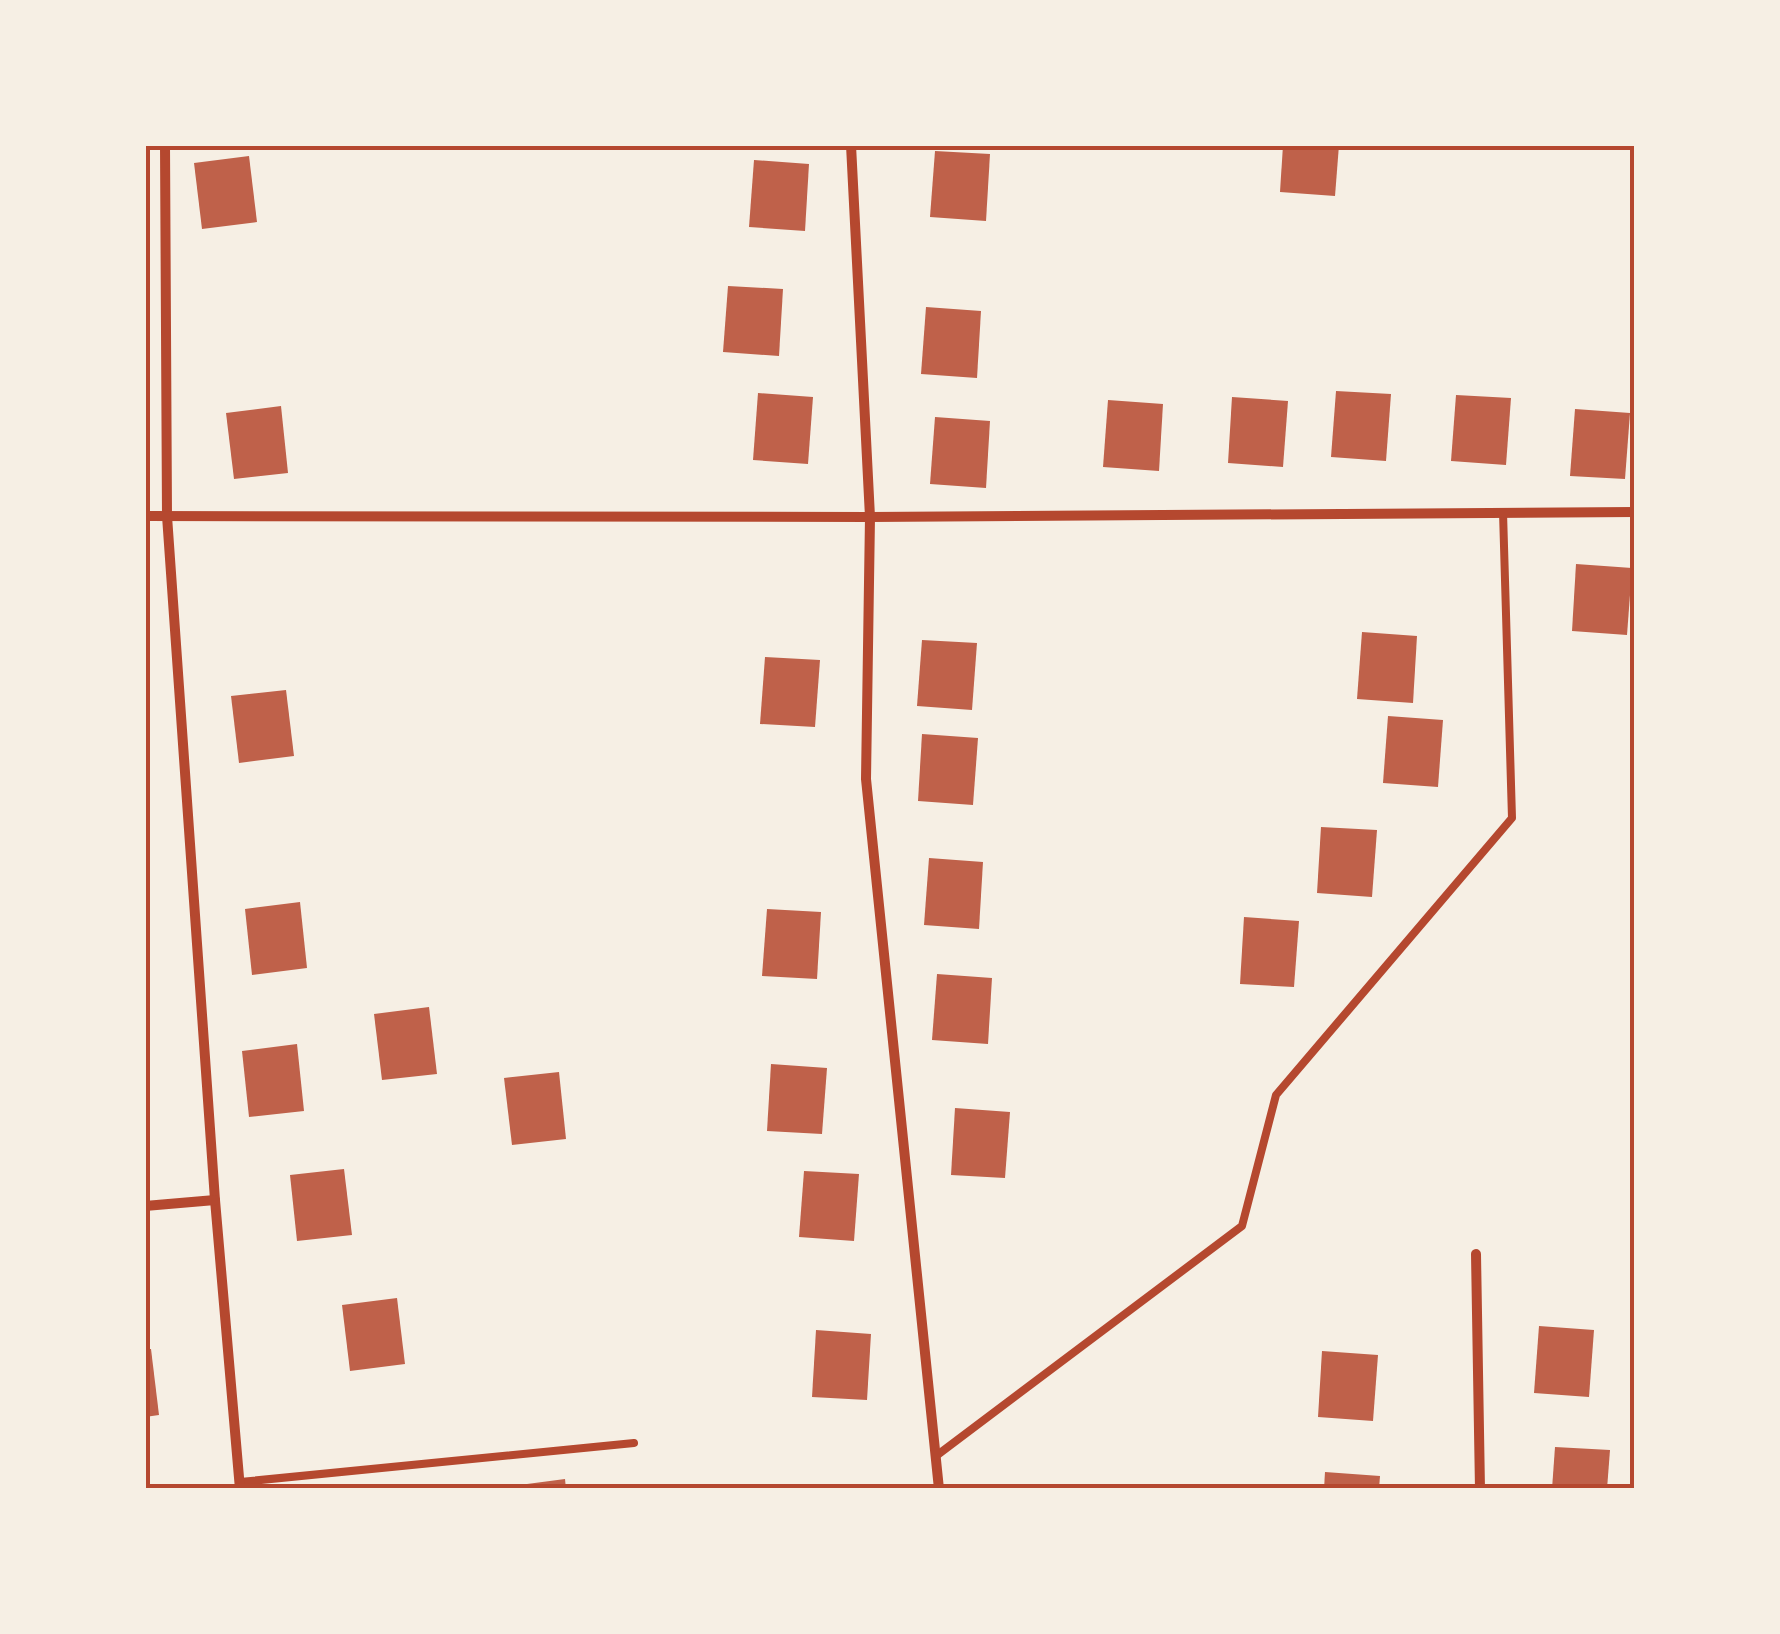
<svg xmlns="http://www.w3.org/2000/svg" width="1780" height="1634" font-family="'Nunito Sans',sans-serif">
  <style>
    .building { fill: #bf614a }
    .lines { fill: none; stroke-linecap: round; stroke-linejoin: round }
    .service { stroke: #b5482f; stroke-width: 8 }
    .minor { stroke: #b5482f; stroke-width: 10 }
    .neatline { fill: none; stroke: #b5482f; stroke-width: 4 }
  </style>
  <rect width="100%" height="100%" fill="#f6efe4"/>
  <!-- building -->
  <g class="building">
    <path d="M 1283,145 L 1339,145 L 1335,196 L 1280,192 Z"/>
    <path d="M 935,151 L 990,154 L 986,221 L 930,217 Z"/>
    <path d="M 249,156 L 257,222 L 202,229 L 194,163 Z"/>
    <path d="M 754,160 L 809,164 L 805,231 L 749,227 Z"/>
    <path d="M 728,286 L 783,289 L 779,356 L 723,352 Z"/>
    <path d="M 926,307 L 981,311 L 977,378 L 921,374 Z"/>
    <path d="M 1336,391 L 1391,394 L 1386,461 L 1331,457 Z"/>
    <path d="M 758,393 L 813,397 L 808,464 L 753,460 Z"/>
    <path d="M 1456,395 L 1511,398 L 1506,465 L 1451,461 Z"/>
    <path d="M 1232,397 L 1288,401 L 1283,467 L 1228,463 Z"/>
    <path d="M 1108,400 L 1163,404 L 1159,471 L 1103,467 Z"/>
    <path d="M 281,406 L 288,473 L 234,479 L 226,413 Z"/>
    <path d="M 1575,409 L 1630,413 L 1625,479 L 1570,476 Z"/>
    <path d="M 935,417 L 990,421 L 986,488 L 930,484 Z"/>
    <path d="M 1576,564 L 1632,568 L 1627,635 L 1572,631 Z"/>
    <path d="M 1362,632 L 1417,636 L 1413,703 L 1357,699 Z"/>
    <path d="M 922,640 L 977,643 L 972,710 L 917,706 Z"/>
    <path d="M 765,657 L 820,660 L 815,727 L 760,724 Z"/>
    <path d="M 286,690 L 294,756 L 239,763 L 231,696 Z"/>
    <path d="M 1388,716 L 1443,720 L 1438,787 L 1383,783 Z"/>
    <path d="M 922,734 L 978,738 L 973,805 L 918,801 Z"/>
    <path d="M 1321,827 L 1377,830 L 1372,897 L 1317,893 Z"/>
    <path d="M 929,858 L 983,862 L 979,929 L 924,925 Z"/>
    <path d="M 300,902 L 307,968 L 252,975 L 245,909 Z"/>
    <path d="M 767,909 L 821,912 L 817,979 L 762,976 Z"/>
    <path d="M 1244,917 L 1299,921 L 1294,987 L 1240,984 Z"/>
    <path d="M 937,974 L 992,978 L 988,1044 L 932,1040 Z"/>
    <path d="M 429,1007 L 437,1074 L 382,1080 L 374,1014 Z"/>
    <path d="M 297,1044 L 304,1111 L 249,1117 L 242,1051 Z"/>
    <path d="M 771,1064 L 827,1068 L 822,1134 L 767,1131 Z"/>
    <path d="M 559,1072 L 566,1139 L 512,1145 L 504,1078 Z"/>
    <path d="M 955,1108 L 1010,1112 L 1005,1178 L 951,1175 Z"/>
    <path d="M 344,1169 L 352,1235 L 297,1241 L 290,1175 Z"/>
    <path d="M 804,1171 L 859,1174 L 854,1241 L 799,1237 Z"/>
    <path d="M 397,1298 L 405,1364 L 350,1371 L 342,1305 Z"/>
    <path d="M 1539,1326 L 1594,1330 L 1589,1397 L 1534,1393 Z"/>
    <path d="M 816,1330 L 871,1334 L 867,1400 L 812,1397 Z"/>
    <path d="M 145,1349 L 151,1349 L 159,1415 L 145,1417 Z"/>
    <path d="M 1322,1351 L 1378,1355 L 1373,1421 L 1318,1417 Z"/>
    <path d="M 1555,1447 L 1610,1450 L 1607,1489 L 1552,1489 Z"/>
    <path d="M 1325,1472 L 1380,1476 L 1379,1489 L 1324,1489 Z"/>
    <path d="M 565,1479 L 566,1489 L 504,1489 L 504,1487 Z"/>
  </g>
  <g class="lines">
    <!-- service -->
    <g class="service">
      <path d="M 936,1456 L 1242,1226 L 1276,1095 L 1512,818 L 1503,512"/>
      <path d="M 240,1482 L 634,1443"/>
    </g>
    <!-- minor -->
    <g class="minor">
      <path d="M 165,145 L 167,516 L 215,1200 L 240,1489"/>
      <path d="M 851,145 L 870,517 L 866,779 L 939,1489"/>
      <path d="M 145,516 L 870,517 L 1635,512"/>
      <path d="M 145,1206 L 215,1200"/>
      <path d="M 1476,1254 L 1480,1489"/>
    </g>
  </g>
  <!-- border -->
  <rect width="1780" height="1634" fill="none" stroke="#f6efe4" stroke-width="295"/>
  <rect x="148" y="148" width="1484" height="1338" class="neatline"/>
</svg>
